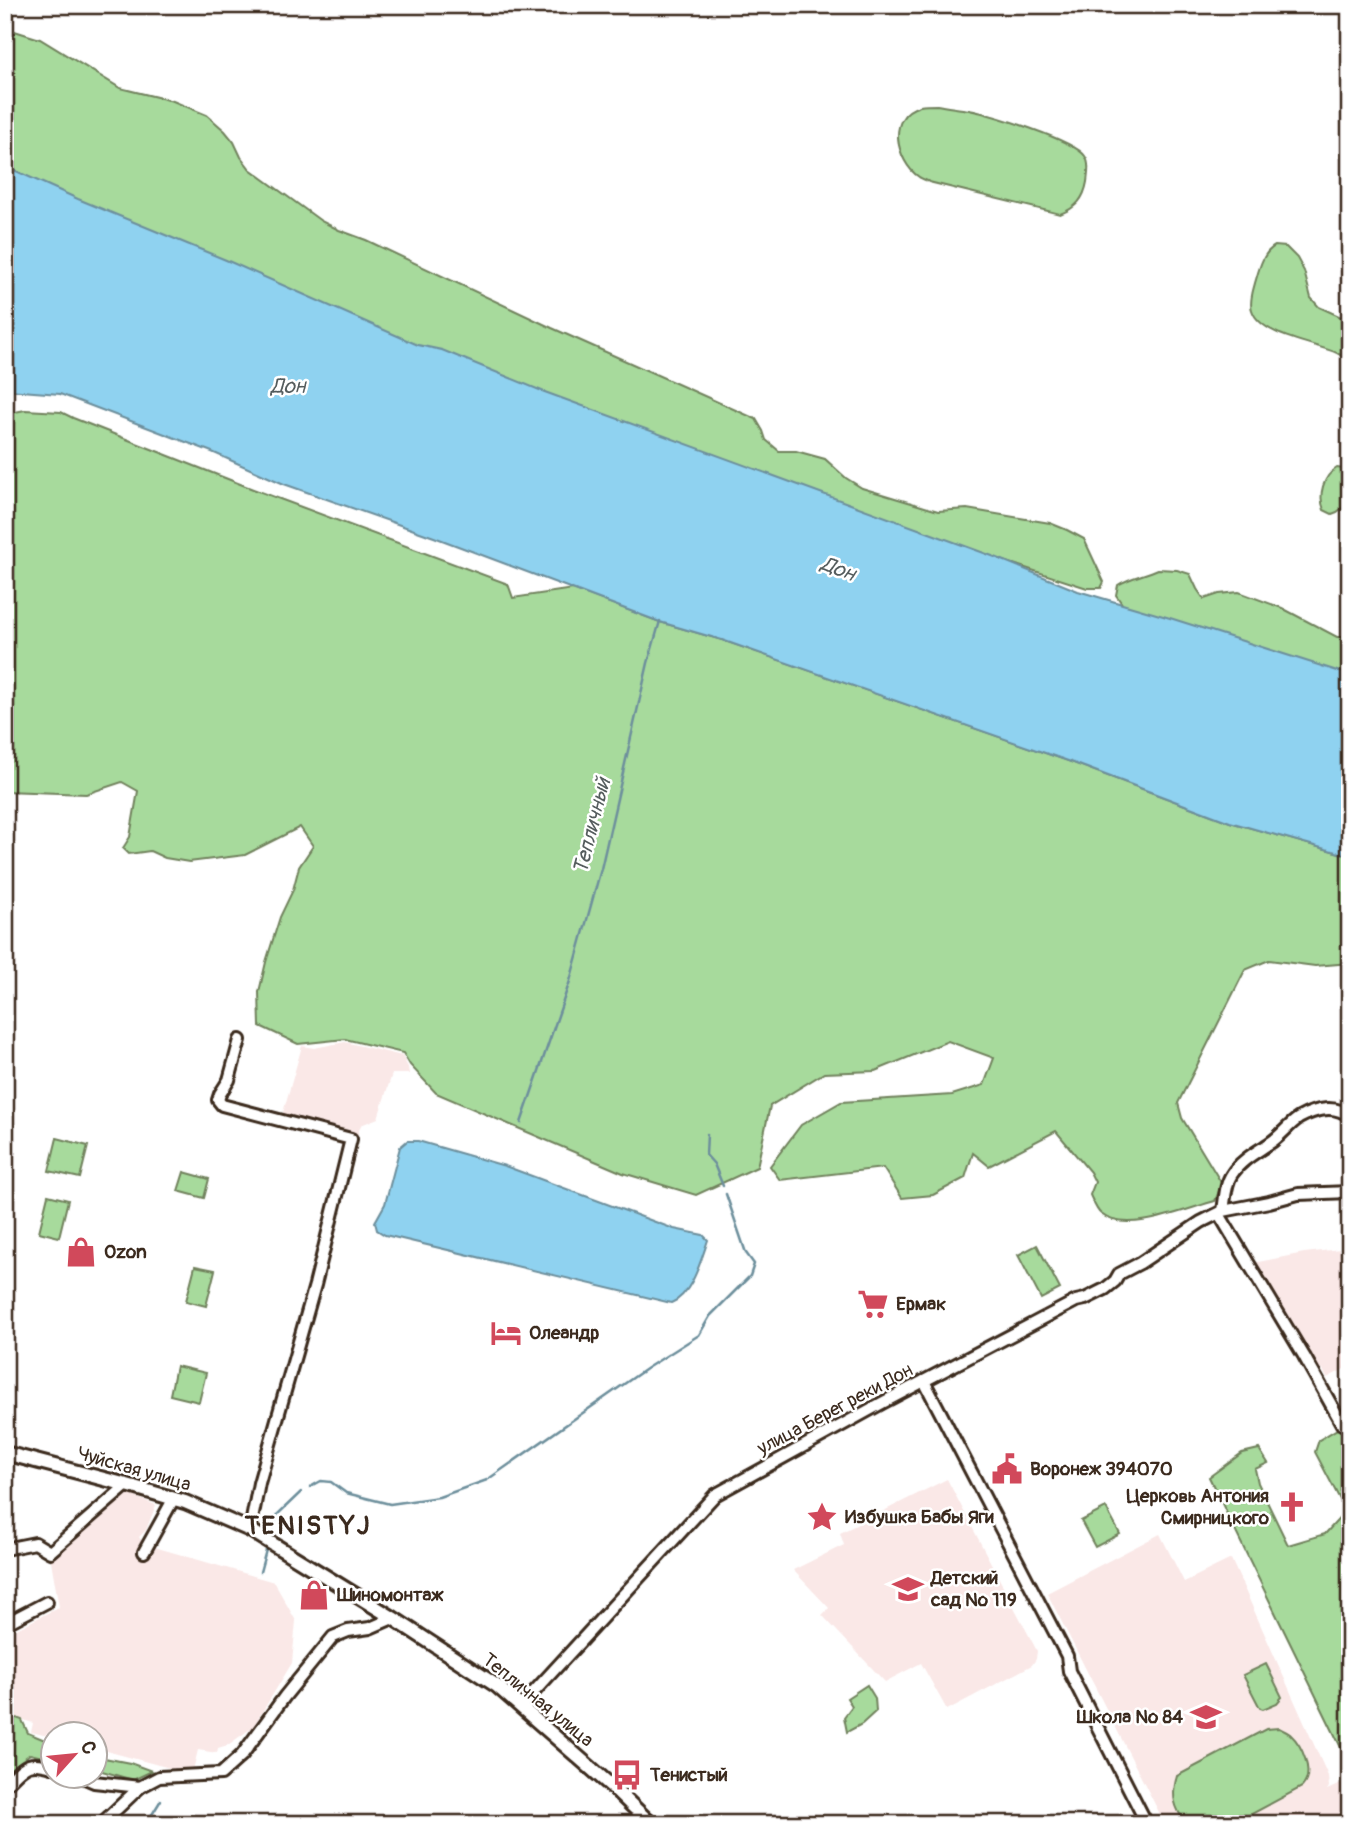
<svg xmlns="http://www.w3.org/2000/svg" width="1355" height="1829" font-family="Pangolin,sans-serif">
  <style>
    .built { fill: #fae8e7 }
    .green { fill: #a7da9c; stroke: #71825d; stroke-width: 2 }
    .water { fill: #8fd2f0; stroke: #6d8f9c; stroke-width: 2 }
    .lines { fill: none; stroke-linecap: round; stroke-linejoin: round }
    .stream { stroke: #6d8f9c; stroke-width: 2.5 }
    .minor-casing { stroke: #3b2a1e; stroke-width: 16 }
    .tertiary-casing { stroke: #3b2a1e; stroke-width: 18 }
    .minor { stroke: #fff; stroke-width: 10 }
    .tertiary { stroke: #fff; stroke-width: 12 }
    .labels { text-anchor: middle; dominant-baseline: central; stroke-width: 5; stroke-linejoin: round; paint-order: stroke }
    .poi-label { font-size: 19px; font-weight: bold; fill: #3b2a1e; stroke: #fff; text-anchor: start }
    .street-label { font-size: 19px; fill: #3b2a1e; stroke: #fff }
    .water-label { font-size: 21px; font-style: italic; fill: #545c5d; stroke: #fff }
    .district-label { font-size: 26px; font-weight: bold; letter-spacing: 2px; fill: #3b2a1e; stroke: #fff }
  </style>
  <rect width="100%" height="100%" fill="#fff"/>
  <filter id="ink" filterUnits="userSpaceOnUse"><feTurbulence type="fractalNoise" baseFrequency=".0143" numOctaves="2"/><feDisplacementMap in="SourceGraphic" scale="14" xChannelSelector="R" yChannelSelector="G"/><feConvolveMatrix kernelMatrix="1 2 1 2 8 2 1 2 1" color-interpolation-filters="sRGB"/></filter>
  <g filter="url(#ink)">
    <!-- built -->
    <g class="built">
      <path d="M 345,1042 L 402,1056 L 408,1067 L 409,1074 L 392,1074 L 378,1118 L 361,1125 L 357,1136 L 282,1116 L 302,1046 L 314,1048 Z"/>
      <path d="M 1350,1248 L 1350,1366 L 1327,1378 L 1322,1368 L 1316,1371 L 1253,1263 L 1304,1253 Z"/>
      <path d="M 947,1479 L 1037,1651 L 1036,1659 L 1032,1665 L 947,1710 L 921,1663 L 885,1682 L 822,1615 L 829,1608 L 793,1570 L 844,1545 L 840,1533 Z"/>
      <path d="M 123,1492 L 156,1505 L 146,1530 L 139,1537 L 144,1544 L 274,1582 L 296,1621 L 292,1663 L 253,1727 L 228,1745 L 218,1748 L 217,1753 L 198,1750 L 192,1774 L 95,1748 L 94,1734 L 52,1734 L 52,1737 L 31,1732 L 33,1723 L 5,1714 L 5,1635 L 59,1607 L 50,1555 Z"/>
      <path d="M 1160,1534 L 1184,1582 L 1231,1559 L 1328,1776 L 1329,1787 L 1327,1790 L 1347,1781 L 1350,1788 L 1350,1799 L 1344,1802 L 1347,1811 L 1345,1813 L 1349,1824 L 1165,1824 L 1047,1593 Z"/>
    </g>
    <!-- green -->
    <g class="green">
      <path d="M 5,28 L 40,39 L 120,88 L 173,101 L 207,115 L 225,131 L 234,142 L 241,157 L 250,169 L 321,221 L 339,230 L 366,240 L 552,328 L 756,419 L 763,431 L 766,440 L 779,451 L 796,451 L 825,459 L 846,478 L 862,488 L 938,511 L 967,509 L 1050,523 L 1067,530 L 1084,539 L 1104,582 L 1101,588 L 1087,588 L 869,517 L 395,339 L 5,169 Z"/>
      <path d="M 937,105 C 947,107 958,108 969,110 C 990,114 1074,140 1085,156 C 1090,163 1088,174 1087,182 C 1084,199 1076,208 1060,214 L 929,182 C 928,181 920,178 919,177 C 896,161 886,115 920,106 C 925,105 932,105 937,105 Z"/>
      <path d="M 1275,246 L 1286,247 L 1297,258 L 1304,271 L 1311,298 L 1319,307 L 1350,321 L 1350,363 C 1346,359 1341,355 1337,353 C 1314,343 1260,336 1252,310 C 1249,302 1253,291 1255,283 C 1259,270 1262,253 1275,246 Z"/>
      <path d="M 25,410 L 61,412 L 73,418 L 253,489 L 508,584 L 513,598 L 573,589 L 660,622 L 722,640 L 1071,762 L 1230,822 L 1350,856 L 1350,963 L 1315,966 L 1269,960 L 1245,970 L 1178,1103 L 1182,1118 L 1222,1184 L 1215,1201 C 1185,1209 1127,1235 1101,1214 C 1096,1210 1093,1201 1090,1195 L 1095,1182 L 1090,1172 L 1056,1131 L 989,1166 L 973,1153 L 965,1178 L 933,1195 L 902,1198 L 883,1168 L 780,1180 L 770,1166 L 801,1125 L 841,1102 L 952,1095 L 984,1085 L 994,1058 L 948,1041 L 875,1071 L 824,1073 L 770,1106 L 757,1167 L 696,1195 L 623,1173 L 436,1093 L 410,1065 L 403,1053 L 345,1039 L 298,1044 L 260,1026 L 259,992 L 266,962 L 280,917 L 293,890 L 299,867 L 313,846 L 300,827 L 245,855 L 189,862 L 165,858 L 150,851 L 129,854 L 123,848 L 130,837 L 138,791 L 122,782 L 86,794 L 5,791 L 5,411 L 10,413 Z"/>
      <path d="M 1337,468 L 1343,469 C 1353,484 1352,508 1332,514 L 1324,510 C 1318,495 1323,476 1337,468 Z"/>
      <path d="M 1158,569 L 1177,570 L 1190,574 L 1197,589 L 1204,599 L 1219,594 L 1239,592 L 1282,608 L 1337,637 L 1350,637 L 1350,680 L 1125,608 L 1116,595 L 1118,585 C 1131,577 1145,575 1158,569 Z"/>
      <path d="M 57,1138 L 88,1146 L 80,1178 L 49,1171 Z"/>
      <path d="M 184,1172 L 209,1179 L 204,1198 L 178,1191 Z"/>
      <path d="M 48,1195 L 68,1200 L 59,1237 L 39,1232 Z"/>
      <path d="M 1037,1245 L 1060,1289 L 1041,1299 L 1018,1255 Z"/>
      <path d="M 195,1266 L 215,1270 L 206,1306 L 186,1301 Z"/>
      <path d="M 176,1366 L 206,1373 L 199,1402 L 170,1395 Z"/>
      <path d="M 1339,1428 L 1350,1435 L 1350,1766 L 1209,1477 L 1242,1453 L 1259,1449 L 1268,1463 L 1255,1469 L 1258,1483 L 1288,1545 L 1325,1534 L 1346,1511 L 1315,1452 L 1319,1440 Z"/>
      <path d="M 1106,1508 L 1120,1534 L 1095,1547 L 1081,1521 Z"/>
      <path d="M 1266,1664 L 1282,1697 L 1277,1703 L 1263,1709 L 1260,1708 L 1243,1675 Z"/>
      <path d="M 867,1685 L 875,1698 L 876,1711 L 862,1724 L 847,1732 L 844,1717 L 852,1706 L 847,1698 Z"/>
      <path d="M 5,1714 L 22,1720 L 28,1733 L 52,1743 L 52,1759 L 30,1754 L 5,1773 Z"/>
      <path d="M 1279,1728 C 1283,1730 1287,1732 1290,1734 C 1302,1745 1315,1773 1302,1787 L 1233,1824 L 1186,1824 C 1174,1807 1171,1796 1177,1776 L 1266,1729 Z"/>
      <path d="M 94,1756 L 130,1763 L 152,1771 L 133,1780 L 95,1769 Z"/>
    </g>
    <!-- water -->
    <g class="water">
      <path d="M 5,166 L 78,199 L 226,260 L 418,345 L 442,350 L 542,391 L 995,557 L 1078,591 L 1170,618 L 1350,675 L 1350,856 L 1230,822 L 1071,762 L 722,640 L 660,622 L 434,537 L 284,484 L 212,452 L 60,394 L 8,390 L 5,388 Z"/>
      <path d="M 407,1141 L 418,1141 L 505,1166 L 674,1229 L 703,1235 L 708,1240 C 701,1260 692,1295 671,1303 L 385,1235 L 377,1230 L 375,1222 L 385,1204 L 400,1147 Z"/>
    </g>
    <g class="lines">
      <!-- stream -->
      <g class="stream">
        <path d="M 521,1123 L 570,981 L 601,869 L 648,663 L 660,621"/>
        <path d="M 707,1134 L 706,1155 L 714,1164 L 723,1186"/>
        <path d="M 310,1487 L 321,1481 L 331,1482 L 346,1493 L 390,1504 L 439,1497 L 487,1480 L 647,1368 L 699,1335 L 710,1316 L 750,1276 L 754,1264 L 746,1253 L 726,1194"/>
        <path d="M 272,1532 L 277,1515 L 301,1492"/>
        <path d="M 260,1572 L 266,1550"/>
        <path d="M 144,1824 L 153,1813 L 161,1800"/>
      </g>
      <!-- minor casing -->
      <g class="minor-casing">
        <g id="minor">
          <path d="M 240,1040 L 229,1080 L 220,1094 L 218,1100 L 222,1105 L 351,1139 L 315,1285 L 259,1483 L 250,1530"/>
          <path d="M 1223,1211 C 1225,1200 1225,1184 1232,1174 C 1241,1160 1257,1152 1270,1143 C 1281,1136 1288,1125 1299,1118 C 1315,1109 1336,1104 1350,1117"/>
          <path d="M 1219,1214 L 1304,1356 L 1342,1424 L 1350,1420"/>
          <path d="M 924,1381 L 1067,1656 L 1069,1671 L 1147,1824"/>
          <path d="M 5,1549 L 35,1543 L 50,1552 L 127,1485"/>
          <path d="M 144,1552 L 174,1498"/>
          <path d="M 5,1624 L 47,1602"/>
          <path d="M 521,1706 L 715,1495 L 882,1403 L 1076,1301 L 1085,1299 L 1105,1289 L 1115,1281 L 1119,1274 L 1140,1263 L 1201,1222 L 1223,1211 L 1269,1202 L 1298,1194 L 1350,1192"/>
          <path d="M 80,1776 L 94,1782 L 140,1787"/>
          <path d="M 5,1785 C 24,1767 26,1759 52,1767"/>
          <path d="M 101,1824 L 140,1787 L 159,1777 L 221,1774 L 242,1755 L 285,1696 L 333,1637 L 348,1631 L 370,1628 L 393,1618"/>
        </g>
      </g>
      <!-- tertiary casing -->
      <g class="tertiary-casing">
        <path id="tertiary" d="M 5,1453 L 127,1485 L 185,1502 L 250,1530 L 393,1618 L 497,1686 L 617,1791 L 651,1824"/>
      </g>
      <!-- minor -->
      <use href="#minor" class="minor"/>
      <!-- tertiary -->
      <use href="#tertiary" class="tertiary"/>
    </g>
  </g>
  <!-- icons -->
  <defs>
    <g id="shop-bare" transform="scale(2.415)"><path d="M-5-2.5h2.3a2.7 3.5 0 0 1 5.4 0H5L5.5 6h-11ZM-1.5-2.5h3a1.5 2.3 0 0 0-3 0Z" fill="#d1495b" stroke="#fff" stroke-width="2.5" paint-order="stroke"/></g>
    <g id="supermarket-bare" transform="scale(2.415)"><path d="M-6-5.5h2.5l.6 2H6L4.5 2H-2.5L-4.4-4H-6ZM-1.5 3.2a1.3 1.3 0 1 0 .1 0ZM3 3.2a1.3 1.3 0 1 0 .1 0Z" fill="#d1495b" stroke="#fff" stroke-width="2.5" paint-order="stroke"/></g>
    <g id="hotel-bare" transform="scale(2.415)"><path d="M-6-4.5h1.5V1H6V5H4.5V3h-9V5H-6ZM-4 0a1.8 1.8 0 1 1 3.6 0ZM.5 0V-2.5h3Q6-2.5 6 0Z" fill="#d1495b" stroke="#fff" stroke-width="2.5" paint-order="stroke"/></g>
    <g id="civic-bare" transform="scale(2.415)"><path d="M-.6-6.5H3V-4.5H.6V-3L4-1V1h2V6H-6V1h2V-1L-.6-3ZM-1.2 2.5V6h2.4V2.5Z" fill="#d1495b" stroke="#fff" stroke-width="2.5" paint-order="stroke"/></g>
    <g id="church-bare" transform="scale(2.415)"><path d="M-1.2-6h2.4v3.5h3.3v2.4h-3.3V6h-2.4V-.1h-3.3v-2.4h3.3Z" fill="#d1495b" stroke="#fff" stroke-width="2.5" paint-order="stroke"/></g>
    <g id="sight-bare" transform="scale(2.415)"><path d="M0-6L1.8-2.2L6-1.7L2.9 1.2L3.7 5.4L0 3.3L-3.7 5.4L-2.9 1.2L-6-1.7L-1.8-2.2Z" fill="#d1495b" stroke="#fff" stroke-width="2.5" paint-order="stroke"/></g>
    <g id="school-bare" transform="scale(2.415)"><path d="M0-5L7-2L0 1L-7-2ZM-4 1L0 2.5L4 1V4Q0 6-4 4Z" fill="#d1495b" stroke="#fff" stroke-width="2.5" paint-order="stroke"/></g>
    <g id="bus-bare" transform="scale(2.415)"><path d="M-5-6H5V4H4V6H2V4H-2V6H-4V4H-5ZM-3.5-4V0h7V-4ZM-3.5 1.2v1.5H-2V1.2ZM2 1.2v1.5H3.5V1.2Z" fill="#d1495b" stroke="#fff" stroke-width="2.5" paint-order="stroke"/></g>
  </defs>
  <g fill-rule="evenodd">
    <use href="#shop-bare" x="81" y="1252"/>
    <use href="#supermarket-bare" x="873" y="1304"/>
    <use href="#hotel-bare" x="506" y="1333"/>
    <use href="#civic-bare" x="1007" y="1469"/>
    <use href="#church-bare" x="1292" y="1507"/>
    <use href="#sight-bare" x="822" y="1517"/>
    <use href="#school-bare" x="908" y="1589"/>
    <use href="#shop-bare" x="314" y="1595"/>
    <use href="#school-bare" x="1206" y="1717"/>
    <use href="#bus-bare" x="627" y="1775"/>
  </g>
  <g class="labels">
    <!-- poi labels -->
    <g class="poi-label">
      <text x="104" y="1252">Ozon</text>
      <text x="896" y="1304">Ермак</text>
      <text x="529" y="1333">Олеандр</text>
      <text x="1030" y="1469">Воронеж 394070</text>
      <text x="1269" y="1496" text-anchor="end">Церковь Антония<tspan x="1269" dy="22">Смирницкого</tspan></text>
      <text x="845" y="1517">Избушка Бабы Яги</text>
      <text x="931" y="1578">Детский<tspan x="931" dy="22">сад № 119</tspan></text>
      <text x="337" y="1595">Шиномонтаж</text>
      <text x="1183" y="1717" text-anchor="end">Школа № 84</text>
      <text x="650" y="1775">Тенистый</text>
    </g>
    <!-- street labels -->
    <g class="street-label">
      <text transform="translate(835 1409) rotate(-28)">улица Берег реки Дон</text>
      <text transform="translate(134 1469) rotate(16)">Чуйская улица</text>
      <text transform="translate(538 1700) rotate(39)">Тепличная улица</text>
    </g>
    <!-- water labels -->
    <g class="water-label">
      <text x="288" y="386">Дон</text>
      <text transform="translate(838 569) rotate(21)">Дон</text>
      <text transform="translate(592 826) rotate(-76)">Тепличный</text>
    </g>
    <!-- district labels -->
    <g class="district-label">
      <text x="308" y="1526">TENISTYJ</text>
    </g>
  </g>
  <!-- margin -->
  <rect width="1355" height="1829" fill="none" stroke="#fff" stroke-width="28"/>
  <rect x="14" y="14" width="1327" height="1801" fill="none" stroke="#3b2a1e" stroke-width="2.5" filter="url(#ink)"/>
  <!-- north arrow -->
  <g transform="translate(74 1755) rotate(63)"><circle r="33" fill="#ffffff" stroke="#b1aaa5" stroke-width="2"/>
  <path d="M0-5L12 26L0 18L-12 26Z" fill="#d1495b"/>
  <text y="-10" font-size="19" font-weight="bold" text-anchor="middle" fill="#3b2a1e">С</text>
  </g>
</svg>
